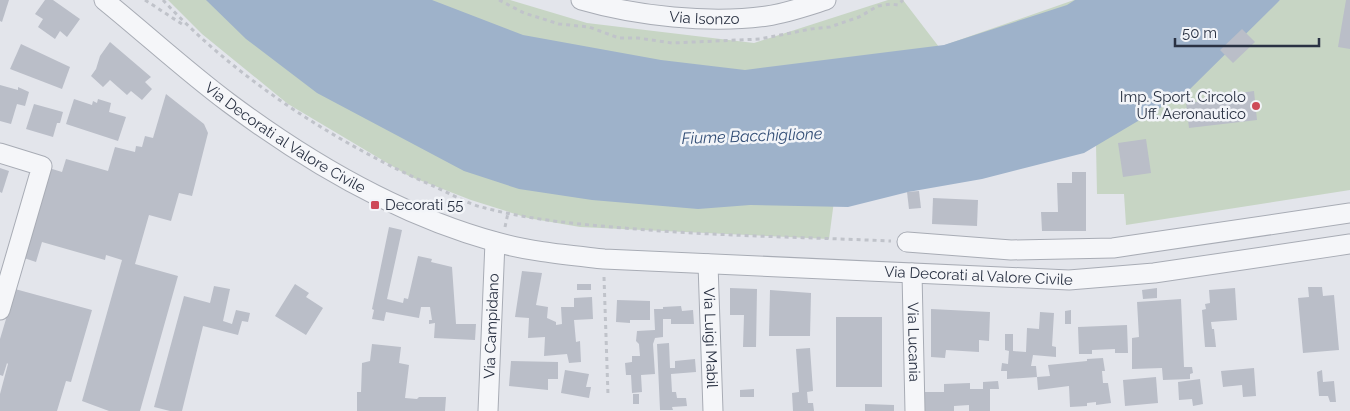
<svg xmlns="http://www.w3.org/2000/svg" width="1350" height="411" font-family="Raleway,sans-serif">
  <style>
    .green { fill: #c7d5c4 }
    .water { fill: #9eb2ca }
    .building { fill: #babec8 }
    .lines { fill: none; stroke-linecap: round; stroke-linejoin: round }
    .minor-casing { stroke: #a8acb5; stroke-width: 21 }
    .path { stroke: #c0c3ca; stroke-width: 3; stroke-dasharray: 4 4; stroke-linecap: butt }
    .minor { stroke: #f5f6f9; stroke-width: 19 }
    .poi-dot { fill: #ce4958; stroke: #f2f4f8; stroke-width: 2 }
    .labels { text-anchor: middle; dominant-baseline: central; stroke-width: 5; stroke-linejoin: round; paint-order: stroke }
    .street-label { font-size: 15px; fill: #2a3243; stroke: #f2f4f8 }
    .poi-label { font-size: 15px; fill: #2a3243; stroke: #f2f4f8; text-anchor: end }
    .water-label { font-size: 16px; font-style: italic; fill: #344f77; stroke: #f2f4f8 }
  </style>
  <rect width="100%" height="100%" fill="#e3e5eb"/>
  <!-- green -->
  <g class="green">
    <path d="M 168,0 L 510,0 L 587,23 L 754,43 L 888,0 L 903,0 L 939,47 L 1074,0 L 1260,0 L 834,201 L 829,239 L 580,227 L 528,218 L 471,200 L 409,176 L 288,104 L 202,34 Z"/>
    <path d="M 1280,0 L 1350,0 L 1350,190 L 1126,225 L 1124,194 L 1097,194 L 1096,144 Z"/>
  </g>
  <!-- water -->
  <path class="water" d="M 206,0 L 432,0 L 523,35 L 661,60 L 745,70 L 944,45 L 1067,5 L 1075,0 L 1280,0 L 1187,92 L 1084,153 L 982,179 L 908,192 L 848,207 L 750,205 L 698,209 L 592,200 L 519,189 L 464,171 L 317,93 L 246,39 Z"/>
  <!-- building -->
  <g class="building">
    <path d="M 0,0 L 9,0 L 2,22 L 0,21 Z"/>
    <path d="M 45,0 L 53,0 L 80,19 L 67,37 L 60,31 L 55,39 L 38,27 L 43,19 L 35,14 Z"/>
    <path d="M 1346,0 L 1350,0 L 1350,49 L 1338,47 Z"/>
    <path d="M 1242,29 L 1255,42 L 1233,63 L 1220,50 Z"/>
    <path d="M 110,42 L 151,77 L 145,82 L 152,89 L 142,100 L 131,91 L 127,95 L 110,80 L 103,87 L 91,76 L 96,69 L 100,56 Z"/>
    <path d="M 21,44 L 70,67 L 62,89 L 10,69 Z"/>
    <path d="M 0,85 L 18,90 L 18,87 L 29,92 L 25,106 L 17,104 L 11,124 L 0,121 Z"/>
    <path d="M 1254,91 L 1257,120 L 1189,128 L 1186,103 L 1221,99 L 1221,103 L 1234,102 L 1233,94 Z"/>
    <path d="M 166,94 L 204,124 L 208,133 L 192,196 L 179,193 L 171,221 L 149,215 L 135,264 L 178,276 L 140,411 L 109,411 L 82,401 L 122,260 L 106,255 L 105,260 L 42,242 L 36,262 L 24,258 L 49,168 L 62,172 L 66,159 L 108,171 L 115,147 L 135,152 L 136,146 L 142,147 L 145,136 L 153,138 Z"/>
    <path d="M 74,99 L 92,105 L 93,101 L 97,103 L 98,99 L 111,103 L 109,112 L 126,117 L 118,141 L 66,124 Z"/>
    <path d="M 34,104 L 63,112 L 60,123 L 57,123 L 53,137 L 26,129 Z"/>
    <path d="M 1146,139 L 1151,173 L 1123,177 L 1118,143 Z"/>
    <path d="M 0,168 L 9,171 L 2,193 L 0,192 Z"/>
    <path d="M 1072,172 L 1086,172 L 1086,231 L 1042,231 L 1041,212 L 1058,212 L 1057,183 L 1072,183 Z"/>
    <path d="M 919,191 L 921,208 L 909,209 L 907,192 Z"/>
    <path d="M 933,198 L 978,200 L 977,226 L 932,224 Z"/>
    <path d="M 389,227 L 402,230 L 387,299 L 403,303 L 404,298 L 408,299 L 418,256 L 432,259 L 431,262 L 452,267 L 456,324 L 476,324 L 475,340 L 434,338 L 435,323 L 429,324 L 429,320 L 432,320 L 430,307 L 421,307 L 419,318 L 386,312 L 384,321 L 372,319 L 374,310 L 372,309 Z"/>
    <path d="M 522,271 L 542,273 L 536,305 L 548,307 L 547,318 L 556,322 L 556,325 L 562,324 L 561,307 L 574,307 L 574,298 L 592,297 L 593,319 L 574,320 L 576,342 L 580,341 L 581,362 L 569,363 L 567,354 L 544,356 L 545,337 L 528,338 L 529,318 L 515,317 Z"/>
    <path d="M 295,284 L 309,293 L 306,297 L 323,308 L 306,335 L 275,316 Z"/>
    <rect x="577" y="284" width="14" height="6"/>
    <path d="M 214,286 L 230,289 L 223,321 L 232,324 L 236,310 L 250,313 L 248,322 L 242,321 L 238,335 L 203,326 L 182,411 L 170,411 L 154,407 L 184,296 L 210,303 Z"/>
    <path d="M 1308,287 L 1322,287 L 1323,296 L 1334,295 L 1339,350 L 1303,353 L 1298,298 L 1309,297 Z"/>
    <path d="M 730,288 L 757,289 L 756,347 L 743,347 L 744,315 L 730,315 Z"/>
    <path d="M 1157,288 L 1157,298 L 1143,299 L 1142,290 Z"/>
    <path d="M 1235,288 L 1237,320 L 1211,322 L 1212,329 L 1214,329 L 1216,347 L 1205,347 L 1202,310 L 1206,309 L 1205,304 L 1210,303 L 1209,290 Z"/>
    <path d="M 15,289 L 92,310 L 71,382 L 66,381 L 57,411 L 0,411 L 0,394 L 8,364 L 7,363 L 3,376 L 0,375 L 0,339 Z"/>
    <path d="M 770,290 L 811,293 L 810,336 L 769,336 Z"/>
    <path d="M 1181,299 L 1184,367 L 1192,367 L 1193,373 L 1190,374 L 1190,379 L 1163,380 L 1162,368 L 1132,369 L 1132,338 L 1139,337 L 1137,302 Z"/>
    <path d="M 617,300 L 650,301 L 650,320 L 630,320 L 630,323 L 616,322 Z"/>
    <path d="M 681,306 L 682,311 L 693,310 L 694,324 L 671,324 L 671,319 L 663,319 L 663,337 L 655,338 L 653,344 L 655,374 L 641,375 L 642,392 L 632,393 L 631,375 L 626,375 L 625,363 L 632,362 L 632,356 L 640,356 L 639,344 L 636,341 L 637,331 L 655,330 L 654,309 L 663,309 L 663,307 Z"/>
    <path d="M 931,309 L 990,312 L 989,341 L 979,340 L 979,352 L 946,350 L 945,358 L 931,357 Z"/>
    <path d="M 1071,310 L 1071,324 L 1065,324 L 1065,311 Z"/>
    <path d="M 1040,312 L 1054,313 L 1052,346 L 1056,347 L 1056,357 L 1033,355 L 1031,366 L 1036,366 L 1037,377 L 1007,379 L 1007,371 L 1001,371 L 1002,363 L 1008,364 L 1009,351 L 1005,350 L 1005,334 L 1013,334 L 1013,351 L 1026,352 L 1027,328 L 1039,329 Z"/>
    <rect x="836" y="317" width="46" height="70"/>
    <path d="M 1127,325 L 1128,353 L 1115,353 L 1115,349 L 1092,350 L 1092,354 L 1079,354 L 1078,327 Z"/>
    <path d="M 669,343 L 670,368 L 675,368 L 675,361 L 695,359 L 696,372 L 671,374 L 672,392 L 676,392 L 677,398 L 686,398 L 687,406 L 672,407 L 673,410 L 660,410 L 657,344 Z"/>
    <path d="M 372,344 L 401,347 L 399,363 L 409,365 L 405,398 L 417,399 L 419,397 L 446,397 L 445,411 L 357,411 L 357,392 L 361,392 L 362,363 L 370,361 Z"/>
    <path d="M 810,348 L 813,391 L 807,392 L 808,403 L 813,403 L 814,411 L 793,411 L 792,393 L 799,392 L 796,349 Z"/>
    <path d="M 1103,358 L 1105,371 L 1102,371 L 1103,383 L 1108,383 L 1111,403 L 1096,405 L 1096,402 L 1087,403 L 1087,406 L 1070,407 L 1069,386 L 1038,390 L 1037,377 L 1050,376 L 1048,365 L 1087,361 L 1087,359 Z"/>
    <path d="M 511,361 L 558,362 L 558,379 L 548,379 L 548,390 L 509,386 Z"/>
    <path d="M 1254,368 L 1256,396 L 1243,397 L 1242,385 L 1223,387 L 1221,371 Z"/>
    <path d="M 565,370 L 589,374 L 586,387 L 591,387 L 589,398 L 561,393 Z"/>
    <path d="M 1322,370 L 1323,382 L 1334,381 L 1336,402 L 1330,402 L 1328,396 L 1319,396 L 1317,372 Z"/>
    <path d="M 1156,377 L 1158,403 L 1125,406 L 1123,380 Z"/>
    <path d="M 1200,379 L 1203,404 L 1193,406 L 1192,399 L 1179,400 L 1178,382 Z"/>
    <path d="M 998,381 L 999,389 L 990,389 L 990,411 L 969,411 L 969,405 L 954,406 L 954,411 L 923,411 L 923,392 L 944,392 L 944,384 L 970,383 L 970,389 L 983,389 L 983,382 Z"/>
    <path d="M 754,389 L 754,397 L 740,397 L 740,390 Z"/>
    <rect x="633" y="394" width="6" height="10"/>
    <path d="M 865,404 L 894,405 L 894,411 L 865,411 Z"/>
  </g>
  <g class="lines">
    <!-- minor casing -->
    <g class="minor-casing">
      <g id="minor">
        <path id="s1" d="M 104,0 C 146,34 186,71 229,103 C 308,162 401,216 496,242 C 531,252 568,255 604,259 L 1069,280 L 1154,273 L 1350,244"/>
        <path id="s2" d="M 581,0 C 636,16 710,24 767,16 C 787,13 807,6 826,0"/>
        <path d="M 0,153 L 42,166 L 0,310"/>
        <path d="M 907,242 L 1011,250 L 1113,248 L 1350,213"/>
        <path id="s3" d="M 708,264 L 713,411"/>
        <path id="s4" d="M 912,273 L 915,411"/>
        <path id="s5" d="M 488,411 L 495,242"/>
      </g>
    </g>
    <!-- path -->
    <g class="path">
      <path d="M 145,0 L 185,26"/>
      <path d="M 163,0 C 234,77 334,142 431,185 C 448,192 467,204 485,208 C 531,220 577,224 624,228 C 712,236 802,237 891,241"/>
      <path d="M 499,0 L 524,13 L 559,24 L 589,27 L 619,38 L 638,38 L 672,43 L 760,39 L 811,29 L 830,27 L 859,17 L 878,6 L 891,4 L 898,5 L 903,0"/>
      <path d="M 505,227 L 508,213"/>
      <path d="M 604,277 L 608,395"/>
    </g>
    <!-- minor -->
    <use href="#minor" class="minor"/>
  </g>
  <!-- markers -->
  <g class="poi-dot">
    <circle cx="1256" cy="106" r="5"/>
    <rect x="370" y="200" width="10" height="10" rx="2.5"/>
  </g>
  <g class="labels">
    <!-- street labels -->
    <g class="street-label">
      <text stroke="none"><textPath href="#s2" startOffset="125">Via Isonzo</textPath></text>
      <text stroke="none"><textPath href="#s1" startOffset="228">Via Decorati al Valore Civile</textPath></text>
      <text stroke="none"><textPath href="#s1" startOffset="949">Via Decorati al Valore Civile</textPath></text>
      <text stroke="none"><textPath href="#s5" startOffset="85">Via Campidano</textPath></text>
      <text stroke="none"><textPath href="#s3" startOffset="74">Via Luigi Mabil</textPath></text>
      <text stroke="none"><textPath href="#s4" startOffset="69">Via Lucania</textPath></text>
    </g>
    <!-- poi labels -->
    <g class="poi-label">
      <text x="1246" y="97">Imp. Sport. Circolo<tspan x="1246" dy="17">Uff. Aeronautico</tspan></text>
      <text x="385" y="205" text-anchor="start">Decorati 55</text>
    </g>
    <!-- water labels -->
    <g class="water-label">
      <text transform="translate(752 136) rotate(-2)">Fiume Bacchiglione</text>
    </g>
  </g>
  <!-- scale -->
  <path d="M1175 38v8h144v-8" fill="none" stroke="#2a3243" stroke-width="2.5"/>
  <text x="1182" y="38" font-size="15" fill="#2a3243" stroke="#f2f4f8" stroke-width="4" paint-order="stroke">50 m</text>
</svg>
